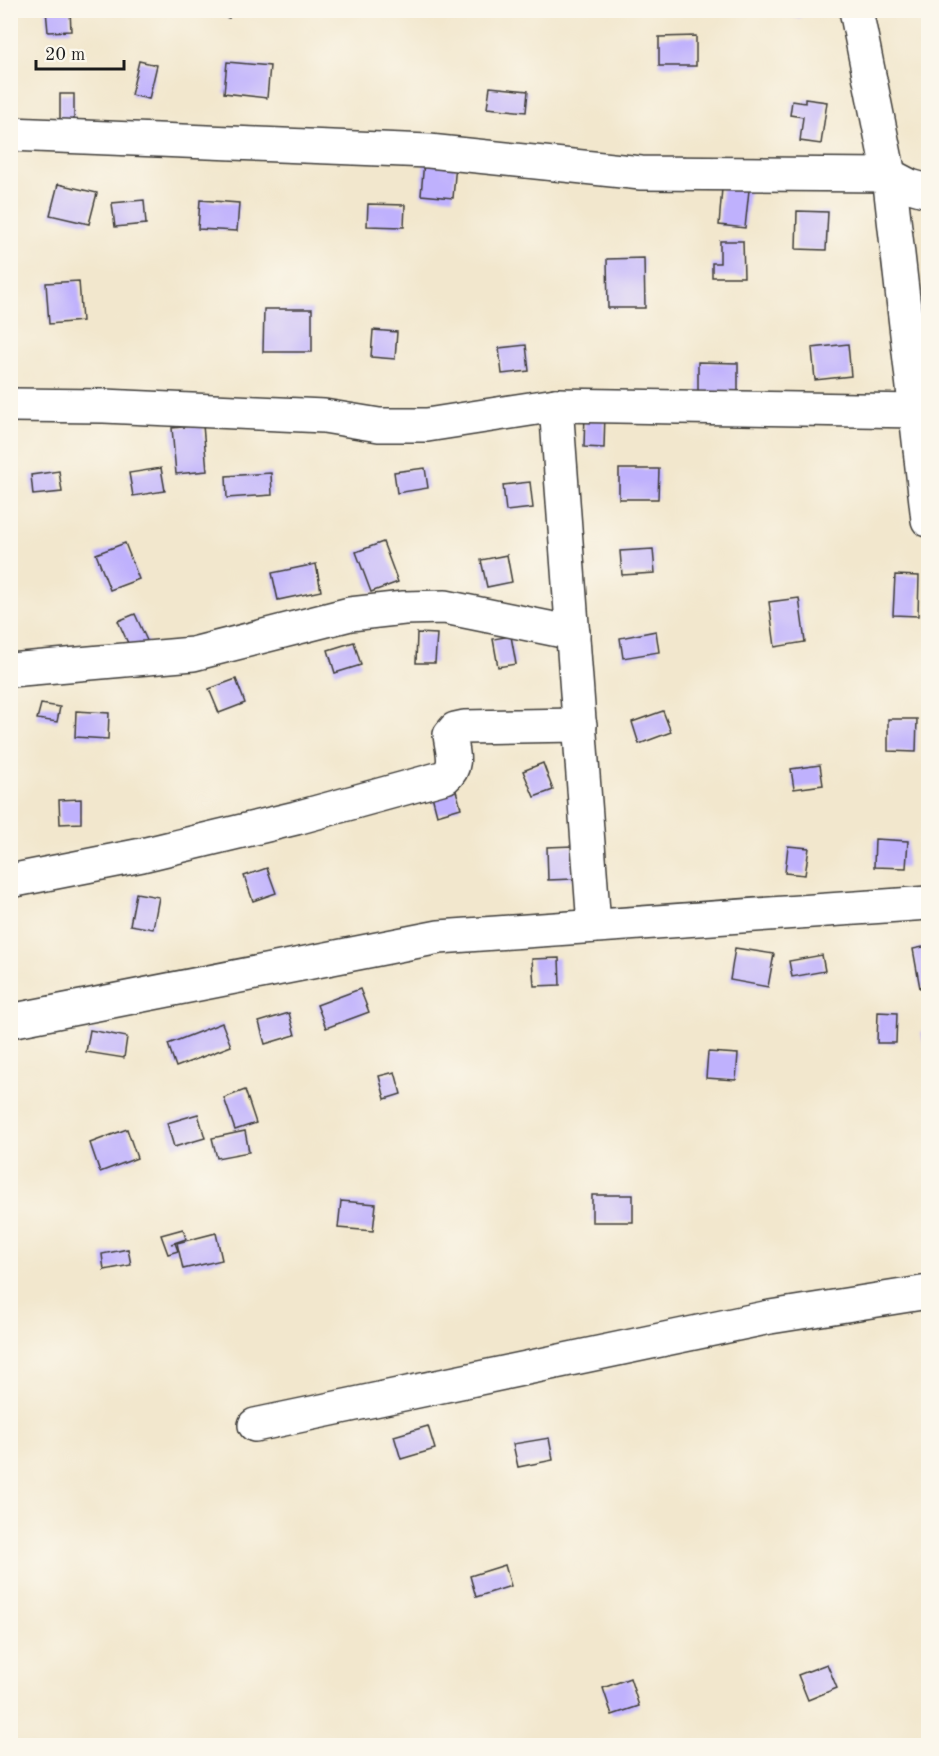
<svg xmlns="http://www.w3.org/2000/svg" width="939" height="1756" font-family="'Old Standard TT',serif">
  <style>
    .building { fill: #bfb1fd }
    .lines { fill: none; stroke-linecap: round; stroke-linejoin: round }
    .minor-casing { stroke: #3c3a37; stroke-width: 36 }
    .minor { stroke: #fff; stroke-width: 33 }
  </style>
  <rect width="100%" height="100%" fill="#fbf7ec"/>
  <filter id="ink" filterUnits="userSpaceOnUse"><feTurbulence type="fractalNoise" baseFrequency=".0167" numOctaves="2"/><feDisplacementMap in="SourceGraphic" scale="12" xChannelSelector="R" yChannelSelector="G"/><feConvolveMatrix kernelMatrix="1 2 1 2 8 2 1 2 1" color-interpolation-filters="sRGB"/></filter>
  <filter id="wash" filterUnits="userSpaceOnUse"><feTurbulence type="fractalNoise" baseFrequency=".008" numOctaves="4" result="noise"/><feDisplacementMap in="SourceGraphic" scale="24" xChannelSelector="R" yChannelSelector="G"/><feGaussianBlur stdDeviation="1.35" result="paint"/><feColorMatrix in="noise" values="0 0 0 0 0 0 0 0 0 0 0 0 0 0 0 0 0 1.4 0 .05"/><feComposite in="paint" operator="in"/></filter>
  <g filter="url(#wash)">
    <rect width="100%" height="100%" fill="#f2e7cd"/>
    <g id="blocks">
      <!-- building -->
      <g class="building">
        <path d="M 46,10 L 70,10 L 71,31 L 48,32 Z"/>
        <path d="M 197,10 L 230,10 L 229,18 Z"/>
        <path d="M 775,10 L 801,10 L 800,18 L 775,15 Z"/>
        <path d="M 696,36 L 696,66 L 659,66 L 659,37 Z"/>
        <path d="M 139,61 L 157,65 L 149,99 L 131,95 Z"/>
        <path d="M 227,62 L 270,66 L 267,98 L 224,93 Z"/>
        <path d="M 490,87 L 528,91 L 526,112 L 487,108 Z"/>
        <rect x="60" y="94" width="14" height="29"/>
        <path d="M 805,99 L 827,102 L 821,144 L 800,141 L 803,117 L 790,115 L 792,101 L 805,103 Z"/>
        <path d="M 424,161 L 456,164 L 453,198 L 421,195 Z"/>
        <path d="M 58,184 L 97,193 L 89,224 L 50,215 Z"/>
        <path d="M 722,188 L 749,190 L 745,228 L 719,225 Z"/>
        <path d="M 144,200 L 146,224 L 115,227 L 112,203 Z"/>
        <path d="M 200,200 L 239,203 L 237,231 L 198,229 Z"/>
        <path d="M 368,204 L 405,205 L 404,227 L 367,226 Z"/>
        <path d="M 797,211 L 828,212 L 826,250 L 796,249 Z"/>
        <path d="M 720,241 L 743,241 L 744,277 L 712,277 L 712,263 L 720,263 Z"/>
        <path d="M 644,258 L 645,308 L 608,308 L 607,259 Z"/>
        <path d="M 79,281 L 82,321 L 49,324 L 46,283 Z"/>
        <path d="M 264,309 L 312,309 L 312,352 L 263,352 Z"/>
        <path d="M 373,330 L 397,332 L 395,359 L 371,357 Z"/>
        <path d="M 848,344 L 851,376 L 815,380 L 812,348 Z"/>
        <path d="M 526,345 L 529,371 L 502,374 L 499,348 Z"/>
        <path d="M 698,362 L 738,363 L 738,394 L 698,393 Z"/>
        <path d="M 585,411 L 605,412 L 604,448 L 584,447 Z"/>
        <path d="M 203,425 L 207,471 L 176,474 L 172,428 Z"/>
        <path d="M 161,468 L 165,491 L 133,496 L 129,473 Z"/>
        <path d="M 425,468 L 428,488 L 397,493 L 394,472 Z"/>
        <path d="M 619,469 L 659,469 L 658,499 L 619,499 Z"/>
        <path d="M 59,471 L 62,492 L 33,495 L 31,475 Z"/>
        <path d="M 271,473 L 272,495 L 227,498 L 226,476 Z"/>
        <path d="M 530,482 L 533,508 L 506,511 L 503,485 Z"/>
        <path d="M 383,542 L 398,582 L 371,592 L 356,552 Z"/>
        <path d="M 125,543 L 139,579 L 110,590 L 96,554 Z"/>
        <path d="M 653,549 L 655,573 L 622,575 L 620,551 Z"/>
        <path d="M 507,555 L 512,582 L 487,587 L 481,560 Z"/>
        <path d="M 316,564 L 321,591 L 278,600 L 272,573 Z"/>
        <path d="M 895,575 L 919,576 L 918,616 L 893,615 Z"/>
        <path d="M 799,598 L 805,642 L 775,647 L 769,602 Z"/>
        <path d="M 135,614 L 149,645 L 132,652 L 118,621 Z"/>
        <path d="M 656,631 L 659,652 L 623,658 L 620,638 Z"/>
        <path d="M 417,633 L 437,634 L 435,663 L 416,663 Z"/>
        <path d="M 511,636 L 516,664 L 498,667 L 493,639 Z"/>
        <path d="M 354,642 L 361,665 L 335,673 L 328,650 Z"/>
        <path d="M 236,679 L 245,703 L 219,713 L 209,689 Z"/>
        <path d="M 41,704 L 60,707 L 57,722 L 37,719 Z"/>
        <path d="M 76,711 L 109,713 L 108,739 L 75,737 Z"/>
        <path d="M 663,711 L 671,732 L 639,744 L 632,722 Z"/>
        <path d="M 888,719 L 917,719 L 916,752 L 888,751 Z"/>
        <path d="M 543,763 L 553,790 L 534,797 L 523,771 Z"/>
        <path d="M 820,765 L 823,785 L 794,789 L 791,769 Z"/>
        <path d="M 452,777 L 461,808 L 437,815 L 429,784 Z"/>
        <path d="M 81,799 L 81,823 L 60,824 L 59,800 Z"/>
        <path d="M 875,839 L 908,841 L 906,868 L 874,867 Z"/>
        <path d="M 573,846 L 574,879 L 548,880 L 547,847 Z"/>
        <path d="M 788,846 L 809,848 L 805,875 L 785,873 Z"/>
        <path d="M 267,868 L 276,893 L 253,901 L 244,876 Z"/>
        <path d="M 136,893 L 159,897 L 153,929 L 130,925 Z"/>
        <path d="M 928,946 L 928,986 L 920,988 L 913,949 Z"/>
        <path d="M 735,948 L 774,954 L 768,987 L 730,980 Z"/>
        <path d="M 822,955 L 825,971 L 792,977 L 789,961 Z"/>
        <path d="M 559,958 L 560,985 L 534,986 L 532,959 Z"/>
        <path d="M 360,989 L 369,1012 L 326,1028 L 317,1005 Z"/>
        <path d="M 878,1012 L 897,1013 L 896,1043 L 877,1043 Z"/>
        <path d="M 289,1013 L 295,1035 L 265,1044 L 259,1022 Z"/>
        <path d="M 222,1023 L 231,1046 L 176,1067 L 168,1044 Z"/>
        <path d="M 90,1030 L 127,1037 L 124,1058 L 86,1052 Z"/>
        <path d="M 928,1030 L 928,1059 L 921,1033 Z"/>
        <path d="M 708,1052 L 738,1054 L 736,1080 L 706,1078 Z"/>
        <path d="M 395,1072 L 401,1094 L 385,1099 L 379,1076 Z"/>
        <path d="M 245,1090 L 256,1123 L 235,1130 L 224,1098 Z"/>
        <path d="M 198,1114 L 205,1138 L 174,1147 L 167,1123 Z"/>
        <path d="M 127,1129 L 137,1158 L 100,1172 L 90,1143 Z"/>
        <path d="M 245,1131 L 249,1152 L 217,1158 L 212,1138 Z"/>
        <rect x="592" y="1195" width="41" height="27"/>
        <path d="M 341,1201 L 376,1204 L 373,1231 L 338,1228 Z"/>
        <path d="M 183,1229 L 186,1239 L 171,1244 L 175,1243 L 178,1251 L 168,1254 L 161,1235 Z"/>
        <path d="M 216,1233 L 222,1260 L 183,1269 L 177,1243 Z"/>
        <path d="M 128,1249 L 131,1265 L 104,1270 L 102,1254 Z"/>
        <path d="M 428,1426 L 435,1449 L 401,1459 L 394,1436 Z"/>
        <path d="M 549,1438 L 553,1460 L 518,1467 L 513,1444 Z"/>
        <path d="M 505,1565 L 511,1586 L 476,1597 L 470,1576 Z"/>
        <path d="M 827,1664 L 837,1688 L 808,1700 L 798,1675 Z"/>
        <path d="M 630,1678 L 639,1706 L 612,1715 L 603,1688 Z"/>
      </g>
    </g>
  </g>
  <g filter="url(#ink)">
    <use href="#blocks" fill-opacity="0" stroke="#3c3a37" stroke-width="1.5"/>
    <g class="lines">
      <!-- minor casing -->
      <g class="minor-casing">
        <g id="minor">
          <path d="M 856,10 L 889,175 L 928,520"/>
          <path d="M 10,134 L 429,151 L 641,173 L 889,175 L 910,186 L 928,191"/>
          <path d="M 10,405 L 104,406 L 324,416 L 379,425 L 427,425 L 556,405 L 917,411"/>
          <path d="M 556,405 L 594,926"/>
          <path d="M 10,670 L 193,654 L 350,614 L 404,608 L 445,607 L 573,633"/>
          <path d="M 10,881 L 142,855 L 296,818 L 445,777 C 459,766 452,751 450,735 L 455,729 L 464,727 L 580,725"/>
          <path d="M 10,1021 L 439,937 L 928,903"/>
          <path d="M 255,1425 L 770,1317 L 928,1292"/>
        </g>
      </g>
      <!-- minor -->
      <use href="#minor" class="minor"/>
    </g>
  </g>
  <!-- margin -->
  <rect width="939" height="1756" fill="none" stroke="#fbf7ec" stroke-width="36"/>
  <!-- scale -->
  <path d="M36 60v9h88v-9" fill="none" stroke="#1c1c1c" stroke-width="3"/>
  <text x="45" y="60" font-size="18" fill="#1c1c1c" stroke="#fbf7ec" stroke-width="4.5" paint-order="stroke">20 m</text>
</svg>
